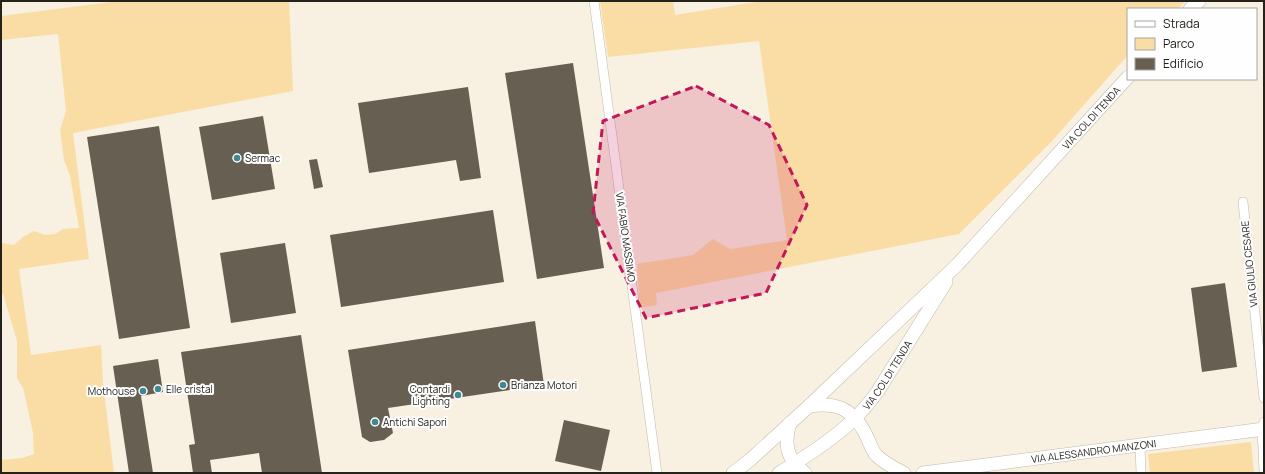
<svg xmlns="http://www.w3.org/2000/svg" width="1265" height="474" font-family="Manrope,sans-serif">
  <style>
    .green { fill: #fadda5 }
    .building { fill: #665f52 }
    .lines { fill: none; stroke-linecap: round; stroke-linejoin: round }
    .minor-casing { stroke: #c1baac; stroke-width: 10 }
    .secondary-casing { stroke: #c1baac; stroke-width: 14 }
    .minor { stroke: #fff; stroke-width: 9 }
    .secondary { stroke: #fff; stroke-width: 13 }
    .marked { fill: #c2185b; fill-opacity: 0.2; stroke: #c2185b; stroke-width: 3; stroke-dasharray: 8 5; stroke-linejoin: round }
    .poi-dot { fill: #418792; stroke: #fefefe; stroke-width: 1.5 }
    .labels { text-anchor: middle; dominant-baseline: central; stroke-width: 4; stroke-linejoin: round; paint-order: stroke }
    .street-label { font-size: 10px; fill: #25221c; stroke: #fefefe }
    .poi-label { font-size: 10px; fill: #25221c; stroke: #fefefe; text-anchor: start }
  </style>
  <rect width="100%" height="100%" fill="#f8f0e1"/>
  <!-- green -->
  <g class="green">
    <path d="M 119,1 L 289,1 L 293,91 L 73,133 L 89,259 L 19,269 L 31,355 L 101,345 L 103,383 L 114,473 L 1,473 L 1,460 L 22,458 L 34,454 L 33,433 L 27,405 L 23,388 L 17,378 L 17,341 L 3,294 L 1,293 L 1,243 L 14,245 L 23,237 L 34,231 L 45,235 L 55,234 L 63,229 L 79,228 L 70,176 L 64,160 L 60,130 L 66,111 L 58,34 L 1,40 L 1,16 Z"/>
    <path d="M 600,1 L 673,1 L 675,15 L 762,1 L 1186,1 L 1177,9 L 1128,9 L 1128,55 L 1052,141 L 959,234 L 656,293 L 657,305 L 640,308 L 637,264 L 693,255 L 713,239 L 730,249 L 787,240 L 759,41 L 608,57 Z"/>
    <path d="M 1251,442 L 1254,473 L 1150,473 L 1148,454 Z"/>
  </g>
  <!-- building -->
  <g class="building">
    <path d="M 573,63 L 604,268 L 537,279 L 505,73 Z"/>
    <path d="M 468,87 L 481,178 L 460,181 L 456,160 L 369,173 L 358,103 Z"/>
    <path d="M 263,116 L 275,189 L 212,200 L 199,127 Z"/>
    <path d="M 159,126 L 190,328 L 119,339 L 87,137 Z"/>
    <path d="M 317,159 L 323,187 L 314,189 L 309,160 Z"/>
    <path d="M 493,210 L 504,282 L 341,307 L 330,235 Z"/>
    <path d="M 285,243 L 296,313 L 231,323 L 220,253 Z"/>
    <path d="M 1225,283 L 1237,367 L 1202,372 L 1191,288 Z"/>
    <path d="M 535,321 L 544,385 L 388,408 L 393,433 L 384,440 L 370,442 L 362,437 L 348,350 Z"/>
    <path d="M 301,335 L 322,473 L 262,473 L 259,453 L 210,460 L 212,473 L 193,473 L 189,445 L 195,444 L 181,352 Z"/>
    <path d="M 158,359 L 163,392 L 141,396 L 153,473 L 129,473 L 113,366 Z"/>
    <path d="M 564,420 L 610,430 L 601,471 L 555,461 Z"/>
  </g>
  <g class="lines">
    <!-- minor casing -->
    <g class="minor-casing">
      <g id="minor">
        <path d="M 594,1 L 657,473"/>
        <path d="M 1243,202 L 1264,398"/>
        <path d="M 1264,422 L 1262,429 L 1264,470"/>
        <path d="M 1140,446 L 1141,473"/>
      </g>
    </g>
    <!-- secondary casing -->
    <g class="secondary-casing">
      <g id="secondary">
        <path d="M 1190,9 L 1199,1"/>
        <path d="M 809,406 C 836,402 852,408 865,433 C 869,440 871,449 876,455 C 884,463 894,468 904,473"/>
        <path d="M 790,423 C 784,444 786,459 805,473"/>
        <path id="s1" d="M 733,473 L 750,460 L 809,406 L 957,265 L 1128,77"/>
        <path id="s2" d="M 779,473 C 804,458 831,441 852,421 C 862,412 870,402 878,391 L 946,282"/>
        <path id="s3" d="M 923,473 L 1264,429"/>
      </g>
    </g>
    <!-- minor -->
    <use href="#minor" class="minor"/>
    <!-- secondary -->
    <use href="#secondary" class="secondary"/>
  </g>
  <!-- marked area -->
  <path class="marked" d="M 696,86 L 769,125 L 807,205 L 766,293 L 646,318 L 593,213 L 603,121 Z"/>
  <!-- markers -->
  <g class="poi-dot">
    <circle cx="237" cy="158" r="4"/>
    <circle cx="503" cy="385" r="4"/>
    <circle cx="158" cy="389" r="4"/>
    <circle cx="143" cy="391" r="4"/>
    <circle cx="458" cy="395" r="4"/>
    <circle cx="375" cy="422" r="4"/>
  </g>
  <g class="labels">
    <!-- street labels -->
    <g class="street-label">
      <text stroke="none"><textPath href="#s1" startOffset="505">VIA COL DI TENDA</textPath></text>
      <text transform="translate(626 237) rotate(82)">VIA FABIO MASSIMO</text>
      <text transform="translate(1249 264) rotate(-96)">VIA GIULIO CESARE</text>
      <text stroke="none"><textPath href="#s2" startOffset="148">VIA COL DI TENDA</textPath></text>
      <text stroke="none"><textPath href="#s3" startOffset="172">VIA ALESSANDRO MANZONI</textPath></text>
    </g>
    <!-- poi labels -->
    <g class="poi-label">
      <text x="245" y="158">Sermac</text>
      <text x="511" y="385">Brianza Motori</text>
      <text x="166" y="389">Elle cristal</text>
      <text x="450" y="389" text-anchor="end">Contardi<tspan x="450" dy="12">Lighting</tspan></text>
      <text x="135" y="391" text-anchor="end">Mothouse</text>
      <text x="383" y="422">Antichi Sapori</text>
    </g>
  </g>
  <!-- border -->
  <rect width="1265" height="474" fill="none" stroke="#25221c" stroke-width="4"/>
  <!-- legend -->
  <rect x="1127" y="8" width="130" height="72" fill="#fefefe" stroke="#a7a6a4"/>
  <rect x="1135" y="21" width="20" height="6" fill="#ffffff" stroke="#a7a6a4"/>
  <text x="1163" y="28" font-size="12" fill="#25221c">Strada</text>
  <rect x="1135" y="38" width="20" height="12" fill="#fadda5" stroke="#a7a6a4"/>
  <text x="1163" y="48" font-size="12" fill="#25221c">Parco</text>
  <rect x="1135" y="58" width="20" height="12" fill="#665f52" stroke="#a7a6a4"/>
  <text x="1163" y="68" font-size="12" fill="#25221c">Edificio</text>
</svg>
